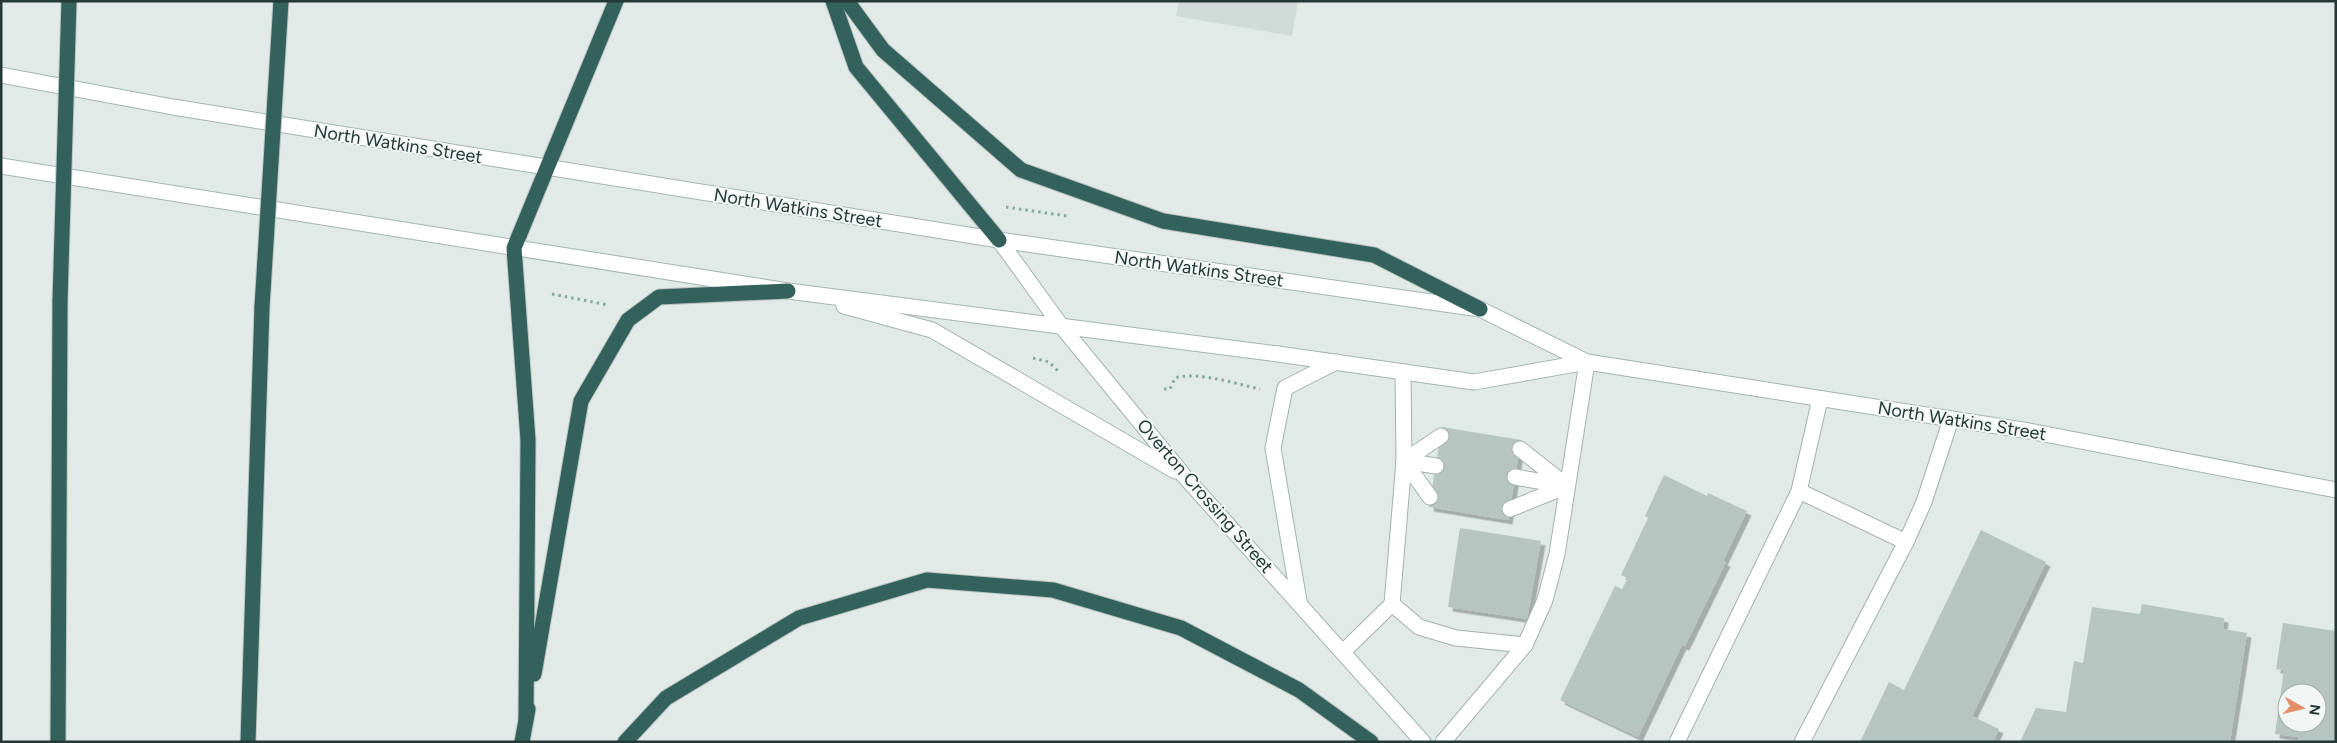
<svg xmlns="http://www.w3.org/2000/svg" width="2337" height="743" font-family="Figtree,sans-serif">
  <style>
    .built { fill: #d0dad6 }
    .building { fill: #b7c5c0; fill-rule: evenodd; filter: url(#shadow) }
    .lines { fill: none; stroke-linecap: round; stroke-linejoin: round }
    .service-casing { stroke: #a5b1ae; stroke-width: 17 }
    .secondary-casing { stroke: #a2b5af; stroke-width: 17 }
    .motorway-casing { stroke: #bdc4c2; stroke-width: 17 }
    .path { stroke: #85aaa2; stroke-width: 3; stroke-dasharray: 2.5 4; stroke-linecap: butt }
    .service { stroke: #fff; stroke-width: 15 }
    .secondary { stroke: #fff; stroke-width: 15 }
    .motorway { stroke: #33625c; stroke-width: 15 }
    .motorway-bridge-casing { stroke: #bdc4c2; stroke-width: 17; stroke-linecap: butt }
    .motorway-bridge { stroke: #33625c; stroke-width: 15 }
    .labels { text-anchor: middle; dominant-baseline: central; stroke-width: 4; stroke-linejoin: round; paint-order: stroke }
    .street-label { font-size: 18px; fill: #243935; stroke: #f2f7f5 }
  </style>
  <defs>
    <filter id="shadow"><feDropShadow dx="4.5" dy="4.5" stdDeviation="0" flood-color="#0004"/></filter>
  </defs>
  <rect width="100%" height="100%" fill="#e1eae7"/>
  <!-- built -->
  <path class="built" d="M 1179,1 L 1298,1 L 1292,36 L 1176,16 Z"/>
  <!-- building -->
  <g class="building">
    <path d="M 1442,427 L 1521,440 L 1508,520 L 1429,507 Z"/>
    <path d="M 1664,475 L 1707,496 L 1708,493 L 1747,511 L 1723,561 L 1726,562 L 1685,646 L 1682,645 L 1638,737 L 1560,700 L 1615,586 L 1622,589 L 1628,578 L 1621,575 L 1648,518 L 1645,516 Z"/>
    <path d="M 1460,528 L 1541,541 L 1527,619 L 1448,607 Z"/>
    <path d="M 1981,530 L 2046,562 L 1972,716 L 1999,729 L 1993,742 L 1860,742 L 1889,682 L 1904,690 Z"/>
    <path d="M 2142,604 L 2224,618 L 2223,629 L 2247,633 L 2230,742 L 2020,742 L 2036,708 L 2066,712 L 2074,661 L 2083,663 L 2092,607 L 2140,614 Z"/>
    <path d="M 2283,623 L 2336,631 L 2336,742 L 2298,742 L 2299,737 L 2275,734 L 2284,670 L 2276,669 ZM 2287,693 L 2317,693 L 2317,723 L 2287,723 Z"/>
  </g>
  <g class="lines">
    <!-- service casing -->
    <g class="service-casing">
      <g id="service">
        <path d="M 1403,372 L 1404,461 L 1441,436"/>
        <path d="M 1404,461 L 1392,604 L 1419,627 L 1456,638 L 1525,645 L 1545,600 L 1557,554 L 1587,362"/>
        <path d="M 1404,461 L 1430,497"/>
        <path d="M 1404,461 L 1436,466"/>
        <path d="M 1515,477 L 1567,486 L 1520,449"/>
        <path d="M 1799,491 L 1906,542"/>
        <path d="M 1510,509 L 1567,486"/>
        <path d="M 1343,652 L 1392,604"/>
        <path d="M 1443,742 L 1525,645"/>
        <path d="M 1677,742 L 1799,491 L 1820,399"/>
        <path d="M 1802,742 L 1906,542 L 1924,502 L 1951,419"/>
      </g>
    </g>
    <!-- secondary casing -->
    <g class="secondary-casing">
      <g id="secondary">
        <path d="M 1,75 L 173,107 L 999,240 L 1480,309 L 1587,362 L 2029,431 L 2336,490"/>
        <path d="M 1,166 L 788,291 L 1278,354 L 1474,382 L 1587,362"/>
        <path d="M 999,240 L 1062,327 L 1185,477 L 1423,742"/>
        <path d="M 844,306 L 932,330 L 1175,471"/>
        <path d="M 1299,601 L 1273,448 L 1285,388 L 1336,362"/>
      </g>
    </g>
    <!-- motorway casing -->
    <g class="motorway-casing">
      <g id="motorway">
        <path d="M 833,1 L 856,67 L 999,240"/>
        <path d="M 847,1 L 883,50 L 1021,170 L 1163,221 L 1374,255 L 1480,309"/>
        <path d="M 534,674 L 581,401 L 628,320 L 659,297 L 788,291"/>
        <path d="M 526,718 L 528,440 L 514,248 L 616,1"/>
        <path d="M 58,742 L 60,301"/>
        <path d="M 248,742 L 262,307"/>
        <path d="M 522,742 L 528,709"/>
        <path d="M 625,742 L 666,698 L 799,618 L 927,580 L 1053,590 L 1181,628 L 1299,690 L 1371,742"/>
      </g>
    </g>
    <!-- path -->
    <g class="path">
      <path d="M 1006,207 L 1067,216"/>
      <path d="M 552,294 L 608,305"/>
      <path d="M 1033,358 L 1049,362 L 1059,372"/>
      <path d="M 1164,389 L 1170,389 L 1175,378 C 1198,371 1236,384 1260,389"/>
    </g>
    <!-- service -->
    <use href="#service" class="service"/>
    <!-- secondary -->
    <use href="#secondary" class="secondary"/>
    <!-- motorway -->
    <use href="#motorway" class="motorway"/>
    <!-- motorway-bridge casing -->
    <g class="motorway-bridge-casing">
      <g id="motorway-bridge">
        <path d="M 60,301 L 69,1"/>
        <path d="M 262,307 L 281,1"/>
      </g>
    </g>
    <!-- motorway-bridge -->
    <use href="#motorway-bridge" class="motorway-bridge"/>
  </g>
  <g class="labels">
    <!-- street labels -->
    <g class="street-label">
      <text transform="translate(398 144) rotate(9)">North Watkins Street</text>
      <text transform="translate(798 208) rotate(9)">North Watkins Street</text>
      <text transform="translate(1199 269) rotate(8)">North Watkins Street</text>
      <text transform="translate(1962 421) rotate(9)">North Watkins Street</text>
      <text transform="translate(1205 496) rotate(49)">Overton Crossing Street</text>
    </g>
  </g>
  <!-- border -->
  <rect width="2337" height="743" fill="none" stroke="#243935" stroke-width="5"/>
  <!-- north arrow -->
  <g transform="translate(2302 708) rotate(98)"><circle r="24" fill="#f2f7f5" stroke="#a0aba8"/>
  <path d="M0-4L9 19L0 12L-9 19Z" fill="#e38f67"/>
  <text y="-8" font-size="14" font-weight="bold" text-anchor="middle" fill="#243935">N</text>
  </g>
</svg>
